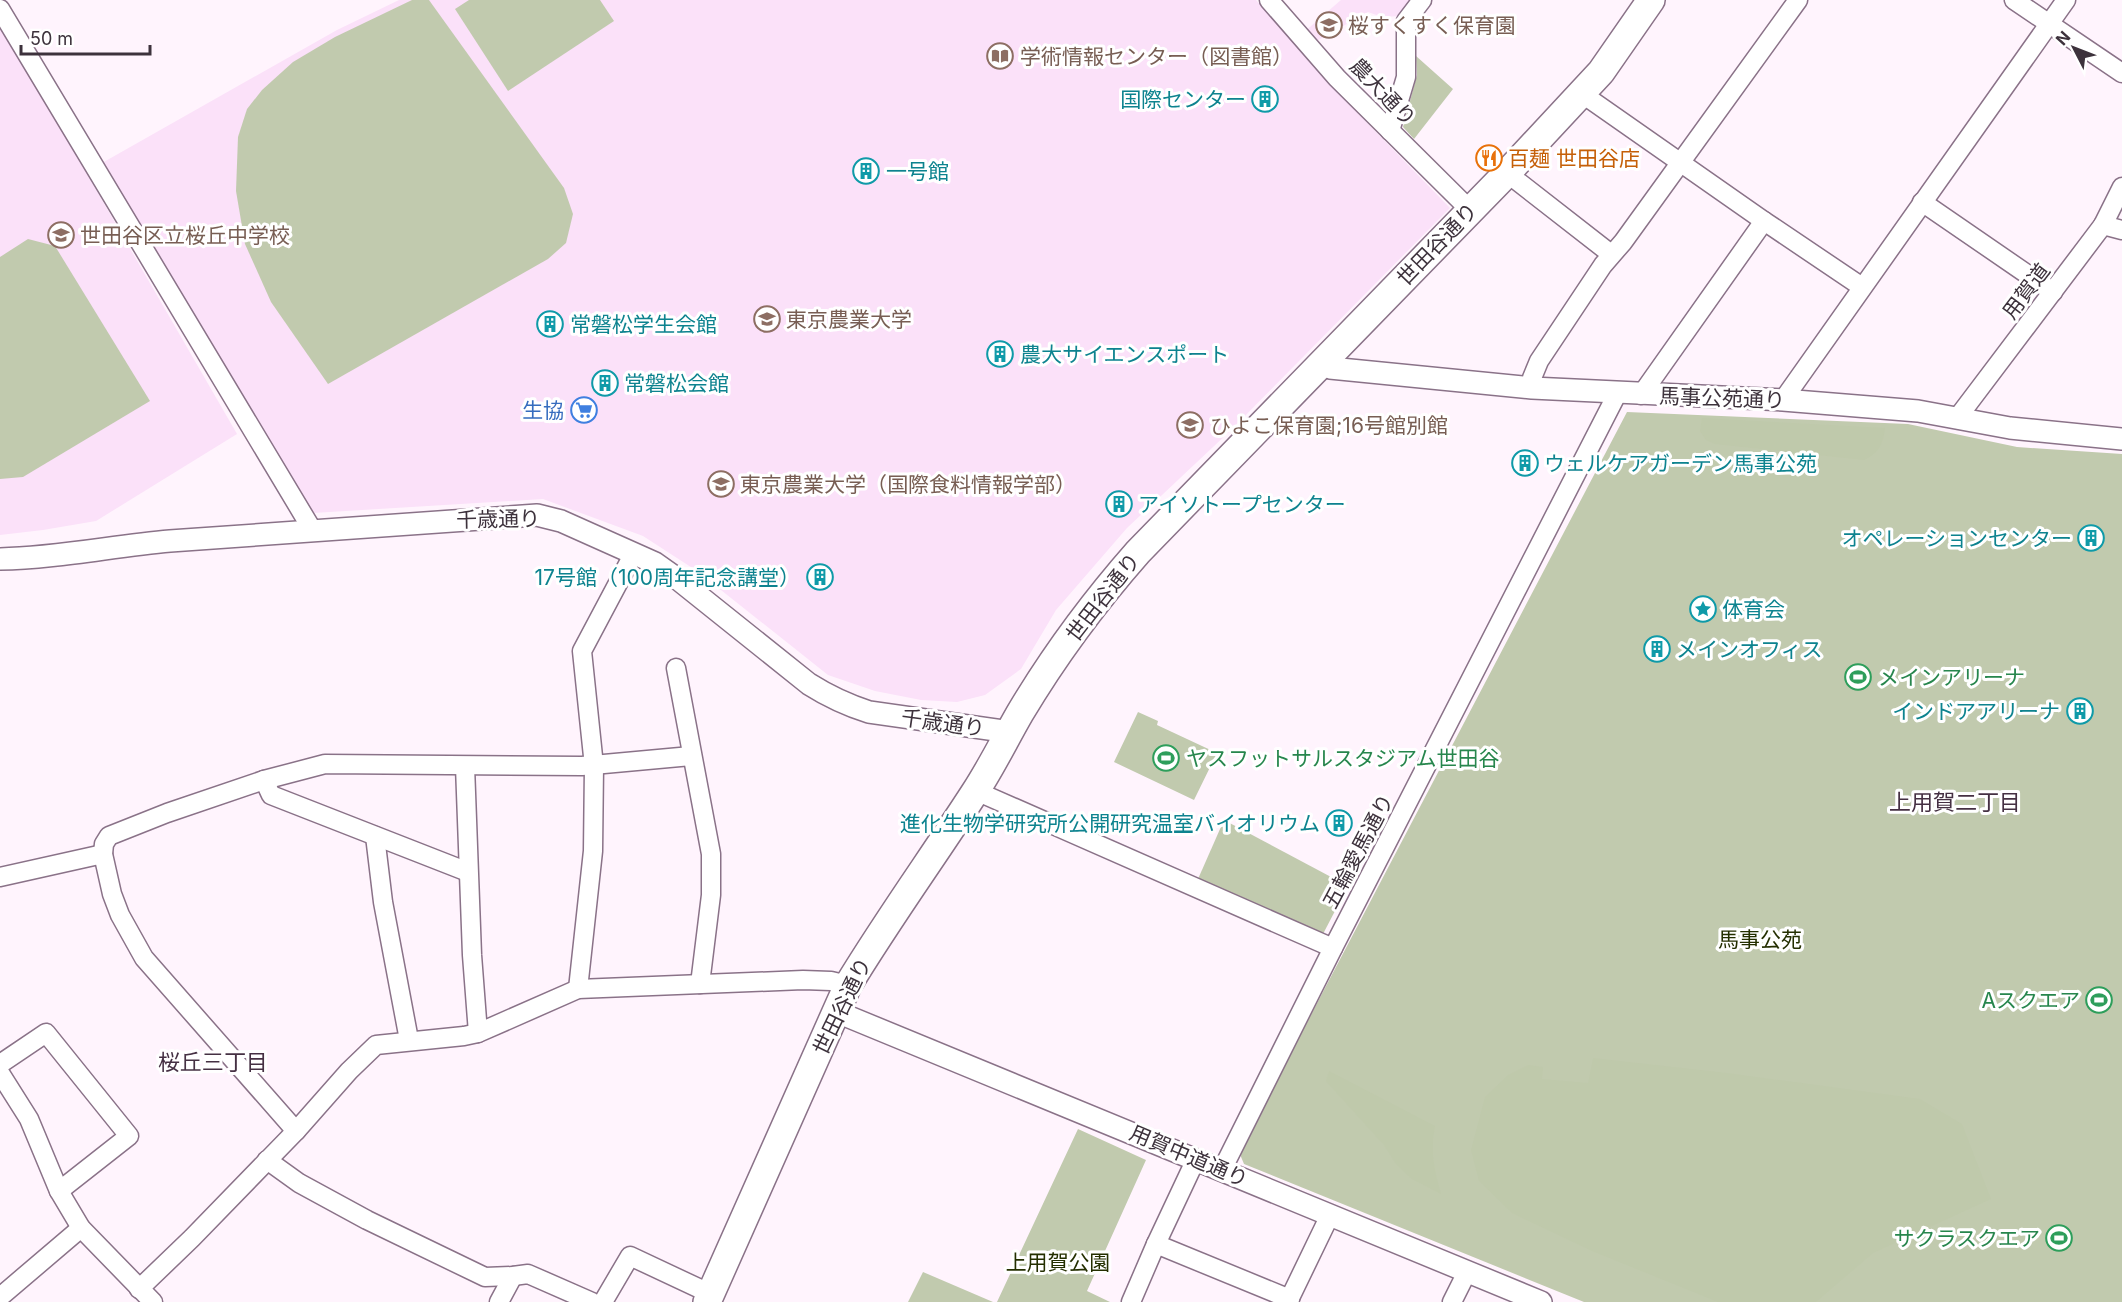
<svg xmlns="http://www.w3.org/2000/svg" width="2122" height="1302" font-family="Inter,'Noto Sans JP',sans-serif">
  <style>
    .built { fill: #fbe1f9 }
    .green { fill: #c1caae }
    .forest { fill: #bfc9ab }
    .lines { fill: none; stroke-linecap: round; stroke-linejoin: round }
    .minor-casing { stroke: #8a7288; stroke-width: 21 }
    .tertiary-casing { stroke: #8a7288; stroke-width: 24 }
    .primary-casing { stroke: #8a7288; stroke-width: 30 }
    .minor { stroke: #fff; stroke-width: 18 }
    .tertiary { stroke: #fff; stroke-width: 21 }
    .primary { stroke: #fff; stroke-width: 27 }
    .labels { text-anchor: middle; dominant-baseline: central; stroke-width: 6; stroke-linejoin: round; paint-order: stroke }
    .education-label { font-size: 21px; fill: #785e54; stroke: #fff; text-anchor: start }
    .street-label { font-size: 21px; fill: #3d323c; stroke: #fff }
    .culture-label { font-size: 21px; fill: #0d838f; stroke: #fff; text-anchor: start }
    .food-label { font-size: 21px; fill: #c56008; stroke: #fff; text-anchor: start }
    .shop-label { font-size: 21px; fill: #366cbe; stroke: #fff; text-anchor: end }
    .leisure-label { font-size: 21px; fill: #27864d; stroke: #fff; text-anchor: start }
    .park-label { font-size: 21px; fill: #242f00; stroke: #fff }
    .neighbourhood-label { font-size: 22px; fill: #453043; stroke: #fff }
  </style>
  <rect width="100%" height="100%" fill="#fff4fd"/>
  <!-- built -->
  <g class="built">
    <path d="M 399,0 L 1256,0 L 1340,95 L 1450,208 L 1230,431 L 1127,528 L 1056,610 L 1021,669 L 985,695 L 957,702 L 921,700 L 875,691 L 828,675 L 697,571 L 643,536 L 543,499 L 313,513 L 292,487 L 102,163 L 337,30 Z"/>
    <path d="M 1341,0 L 1415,0 L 1401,16 L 1382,17 L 1368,12 L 1313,43 L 1303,33 Z"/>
    <path d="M 0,27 L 38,89 L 237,434 L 96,521 L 43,530 L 0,535 Z"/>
  </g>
  <!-- green -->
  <g class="green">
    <path d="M 412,0 L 429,0 L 564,188 L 573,214 L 566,243 L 548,259 L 328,384 L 271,302 L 245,244 L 236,191 L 238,137 L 247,109 L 262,90 L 293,62 L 335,37 Z"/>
    <path d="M 469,0 L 600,0 L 614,21 L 508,91 L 455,9 Z"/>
    <path d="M 1416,56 L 1453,89 L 1414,139 L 1403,127 L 1417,75 Z"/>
    <path d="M 28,239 L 55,246 L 150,401 L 23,477 L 0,479 L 0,257 Z"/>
    <path d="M 1627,412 L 1908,424 L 2017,447 L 2122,454 L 2122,1302 L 1584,1302 L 1244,1164 L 1239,1152 Z"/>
    <path d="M 1138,712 L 1158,721 L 1157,725 L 1217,753 L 1194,800 L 1114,762 Z"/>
    <path d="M 1224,820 L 1348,886 L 1323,934 L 1198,879 Z"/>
    <path d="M 1078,1129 L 1146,1160 L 1087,1291 L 1110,1302 L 997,1302 Z"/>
    <path d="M 923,1272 L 993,1302 L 908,1302 Z"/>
  </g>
  <!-- forest -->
  <g class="forest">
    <path d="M 1702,418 L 1885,428 C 1883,444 1879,453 1864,460 L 1715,444 L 1706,440 L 1700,431 Z"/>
    <path d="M 1593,1058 L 1727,1073 L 1920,1099 L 1962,1124 L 1991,1199 L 1873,1253 L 1816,1302 L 1718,1302 L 1592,1251 L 1512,1213 L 1479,1181 L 1471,1150 L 1485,1097 L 1508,1075 L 1528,1065 L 1543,1067 L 1542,1079 L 1588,1083 Z"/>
    <path d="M 1329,1071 L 1435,1126 C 1430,1150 1434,1170 1441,1194 L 1412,1179 L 1396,1164 L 1384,1145 L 1326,1081 Z"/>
  </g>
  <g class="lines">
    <!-- minor casing -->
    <g class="minor-casing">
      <g id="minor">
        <path d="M 1269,0 L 1337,78 L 1470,210"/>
        <path d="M 2014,0 L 2122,73"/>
        <path d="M 0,9 L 313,531"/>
        <path d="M 1581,93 L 1764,221 L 1862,287"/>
        <path d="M 1390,131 L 1406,77 L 1406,21 L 1422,0"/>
        <path d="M 1507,173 L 1611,254"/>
        <path d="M 1922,202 L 2053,292"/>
        <path d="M 2103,225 L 2122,230"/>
        <path d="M 1532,388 L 1532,378 L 1539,361 L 1603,265 L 1623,242 L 1798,0"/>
        <path d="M 1641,395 L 1764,221"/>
        <path d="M 1783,400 L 2066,0"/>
        <path d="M 1958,417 L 2103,225 L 2122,187"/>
        <path d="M 676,668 L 711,854 L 711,895 L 700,984"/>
        <path d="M 465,766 L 472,955 L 478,1033"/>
        <path d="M 264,780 L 271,795 L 468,872"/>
        <path d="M 976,791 L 1333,948"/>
        <path d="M 375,836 L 383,902 L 409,1040"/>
        <path d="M 0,877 L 103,854"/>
        <path d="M 578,989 L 593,851 L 594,766 L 582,651 L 634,553"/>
        <path d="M 0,1064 L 46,1033 L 129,1136 L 59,1191"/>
        <path d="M 0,1073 L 29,1119 L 59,1191 L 81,1228 L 153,1302"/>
        <path d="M 296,1131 L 144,958 L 120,915 L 112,894 L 103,854 L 104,844 L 109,836 L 167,813 L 264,780 L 325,764 L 582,766 L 691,756"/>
        <path d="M 267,1160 L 299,1183 L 367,1220 L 485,1277 L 513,1276 L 528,1274 L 592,1302"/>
        <path d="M 1222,1170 L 1333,948 L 1617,394"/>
        <path d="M 1156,1244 L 1290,1299"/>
        <path d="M 139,1289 L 192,1238 L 296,1131 L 349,1071 L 376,1045 L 464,1036 L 478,1033 L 578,989 L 803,980 L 831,981 L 848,985"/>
        <path d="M 0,1297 L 81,1228"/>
        <path d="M 499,1302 L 513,1276"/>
        <path d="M 603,1302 L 630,1256 L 711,1294"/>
        <path d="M 1131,1302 L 1156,1244 L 1196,1159"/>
        <path d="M 1288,1302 L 1330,1215"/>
        <path d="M 1452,1302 L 1467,1272"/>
      </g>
    </g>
    <!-- tertiary casing -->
    <g class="tertiary-casing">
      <g id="tertiary">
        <path d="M 1324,361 L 1330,368 L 1532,388 L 1783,400 L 1918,411 L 2010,428 L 2122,439"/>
        <path d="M 0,559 C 57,558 113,546 170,541 L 537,515 L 561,521 L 655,563 L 679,580 L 809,684 C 828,696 847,705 869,712 L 1010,732"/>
        <path d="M 837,1012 L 1541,1302"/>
      </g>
    </g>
    <!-- primary casing -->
    <g class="primary-casing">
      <path id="primary" d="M 707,1302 L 848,985 C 888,919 933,857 975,792 C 992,766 1005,739 1020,713 C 1054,656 1094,602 1138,552 L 1507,173 L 1601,72 L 1651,0"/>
    </g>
    <!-- minor -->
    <use href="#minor" class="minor"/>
    <!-- tertiary -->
    <use href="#tertiary" class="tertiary"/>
    <!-- primary -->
    <use href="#primary" class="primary"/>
  </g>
  <!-- icons -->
  <defs>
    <g id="school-ring" transform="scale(1.35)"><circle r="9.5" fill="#fff" stroke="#8d6e63" stroke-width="1.5"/><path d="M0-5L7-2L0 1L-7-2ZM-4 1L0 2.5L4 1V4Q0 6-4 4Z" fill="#8d6e63"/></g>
    <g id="library-ring" transform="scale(1.35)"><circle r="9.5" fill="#fff" stroke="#8d6e63" stroke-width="1.5"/><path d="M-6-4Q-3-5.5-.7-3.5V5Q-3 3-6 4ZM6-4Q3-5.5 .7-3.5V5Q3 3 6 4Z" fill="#8d6e63"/></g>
    <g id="building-ring" transform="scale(1.35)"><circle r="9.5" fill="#fff" stroke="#0f9aa8" stroke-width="1.5"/><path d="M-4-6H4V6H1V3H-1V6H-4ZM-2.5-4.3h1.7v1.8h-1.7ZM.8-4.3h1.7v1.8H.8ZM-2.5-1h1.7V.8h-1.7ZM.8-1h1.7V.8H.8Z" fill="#0f9aa8"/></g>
    <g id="restaurant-ring" transform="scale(1.35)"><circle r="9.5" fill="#fff" stroke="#e8710a" stroke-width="1.5"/><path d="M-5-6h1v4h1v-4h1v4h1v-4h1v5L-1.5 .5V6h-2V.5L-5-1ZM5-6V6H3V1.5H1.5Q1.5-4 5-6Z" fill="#e8710a"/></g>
    <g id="university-ring" transform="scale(1.35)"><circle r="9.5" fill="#fff" stroke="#8d6e63" stroke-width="1.5"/><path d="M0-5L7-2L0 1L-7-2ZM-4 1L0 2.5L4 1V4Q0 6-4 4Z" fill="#8d6e63"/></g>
    <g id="supermarket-ring" transform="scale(1.35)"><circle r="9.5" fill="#fff" stroke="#3f7fe0" stroke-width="1.5"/><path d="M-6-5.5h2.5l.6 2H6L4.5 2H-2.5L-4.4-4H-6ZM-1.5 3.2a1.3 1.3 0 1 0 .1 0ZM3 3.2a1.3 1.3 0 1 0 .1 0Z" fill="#3f7fe0"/></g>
    <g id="sight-ring" transform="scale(1.35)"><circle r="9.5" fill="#fff" stroke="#0f9aa8" stroke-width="1.5"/><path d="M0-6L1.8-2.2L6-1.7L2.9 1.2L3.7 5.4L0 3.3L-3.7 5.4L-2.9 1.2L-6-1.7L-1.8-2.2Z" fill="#0f9aa8"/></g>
    <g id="stadium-ring" transform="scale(1.35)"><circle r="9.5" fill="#fff" stroke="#2e9e5b" stroke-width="1.5"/><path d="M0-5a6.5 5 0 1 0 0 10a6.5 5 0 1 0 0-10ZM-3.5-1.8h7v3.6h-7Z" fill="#2e9e5b"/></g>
  </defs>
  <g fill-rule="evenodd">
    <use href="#school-ring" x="1329" y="25"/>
    <use href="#library-ring" x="1000" y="56"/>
    <use href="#building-ring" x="1265" y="99"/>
    <use href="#restaurant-ring" x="1489" y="158"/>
    <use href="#building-ring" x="866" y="171"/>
    <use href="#school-ring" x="61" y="235"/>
    <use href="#university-ring" x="767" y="319"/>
    <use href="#building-ring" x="550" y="324"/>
    <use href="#building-ring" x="1000" y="354"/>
    <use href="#building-ring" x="605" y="383"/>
    <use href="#supermarket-ring" x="584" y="410"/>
    <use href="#school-ring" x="1190" y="425"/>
    <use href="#building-ring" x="1525" y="463"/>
    <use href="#university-ring" x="721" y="484"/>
    <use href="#building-ring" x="1119" y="504"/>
    <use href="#building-ring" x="2091" y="538"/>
    <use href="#building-ring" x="820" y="577"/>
    <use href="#sight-ring" x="1703" y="609"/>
    <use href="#building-ring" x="1657" y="649"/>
    <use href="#stadium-ring" x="1858" y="677"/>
    <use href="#building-ring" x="2080" y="711"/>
    <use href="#stadium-ring" x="1166" y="758"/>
    <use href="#building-ring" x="1339" y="823"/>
    <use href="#stadium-ring" x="2099" y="1000"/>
    <use href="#stadium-ring" x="2059" y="1238"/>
  </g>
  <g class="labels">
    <!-- education labels -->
    <g class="education-label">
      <text x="1348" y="25">桜すくすく保育園</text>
      <text x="1020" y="56">学術情報センター（図書館）</text>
      <text x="80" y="235">世田谷区立桜丘中学校</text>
      <text x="786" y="319">東京農業大学</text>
      <text x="1210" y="425">ひよこ保育園;16号館別館</text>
      <text x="740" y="484">東京農業大学（国際食料情報学部）</text>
    </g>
    <!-- street labels -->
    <g class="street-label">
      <text transform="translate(1383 92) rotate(46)">農大通り</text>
      <text transform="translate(1437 244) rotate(-46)">世田谷通り</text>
      <text transform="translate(2026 291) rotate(-53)">用賀道</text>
      <text transform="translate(1722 398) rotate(2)">馬事公苑通り</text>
      <text transform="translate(498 519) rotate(-1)">千歳通り</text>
      <text transform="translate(1103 597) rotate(-52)">世田谷通り</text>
      <text transform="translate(943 723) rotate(8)">千歳通り</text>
      <text transform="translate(1358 851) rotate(-62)">五輪愛馬通り</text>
      <text transform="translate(842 1006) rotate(-64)">世田谷通り</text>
      <text transform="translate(1189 1156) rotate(23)">用賀中道通り</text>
    </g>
    <!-- culture labels -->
    <g class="culture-label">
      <text x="1246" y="99" text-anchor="end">国際センター</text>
      <text x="886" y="171">一号館</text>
      <text x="570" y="324">常磐松学生会館</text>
      <text x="1020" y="354">農大サイエンスポート</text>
      <text x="624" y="383">常磐松会館</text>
      <text x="1544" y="463">ウェルケアガーデン馬事公苑</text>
      <text x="1138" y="504">アイソトープセンター</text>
      <text x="2072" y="538" text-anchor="end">オペレーションセンター</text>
      <text x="800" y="577" text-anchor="end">17号館（100周年記念講堂）</text>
      <text x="1722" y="609">体育会</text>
      <text x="1676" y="649">メインオフィス</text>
      <text x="2060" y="711" text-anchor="end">インドアアリーナ</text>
      <text x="1320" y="823" text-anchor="end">進化生物学研究所公開研究温室バイオリウム</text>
    </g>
    <!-- food labels -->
    <g class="food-label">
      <text x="1508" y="158">百麺 世田谷店</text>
    </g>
    <!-- shop labels -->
    <g class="shop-label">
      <text x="564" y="410">生協</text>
    </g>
    <!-- leisure labels -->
    <g class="leisure-label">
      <text x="1878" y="677">メインアリーナ</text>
      <text x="1186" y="758">ヤスフットサルスタジアム世田谷</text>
      <text x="2080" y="1000" text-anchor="end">Aスクエア</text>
      <text x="2040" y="1238" text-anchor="end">サクラスクエア</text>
    </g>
    <!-- park labels -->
    <g class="park-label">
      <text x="1760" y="939">馬事公苑</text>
      <text x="1058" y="1262">上用賀公園</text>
    </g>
    <!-- neighbourhood labels -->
    <g class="neighbourhood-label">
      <text x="1955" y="802">上用賀二丁目</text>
      <text x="213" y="1062">桜丘三丁目</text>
    </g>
  </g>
  <!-- north arrow -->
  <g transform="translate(2074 48) rotate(312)" stroke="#ffffff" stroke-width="4.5" paint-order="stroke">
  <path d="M0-4.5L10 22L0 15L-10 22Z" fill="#3d323c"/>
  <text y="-9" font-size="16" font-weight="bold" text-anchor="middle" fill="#3d323c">N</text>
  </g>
  <!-- scale -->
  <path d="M21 45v9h129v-9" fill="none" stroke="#3d323c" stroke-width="3"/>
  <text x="30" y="45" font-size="18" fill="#3d323c" stroke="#ffffff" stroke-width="4.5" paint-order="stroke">50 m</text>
</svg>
